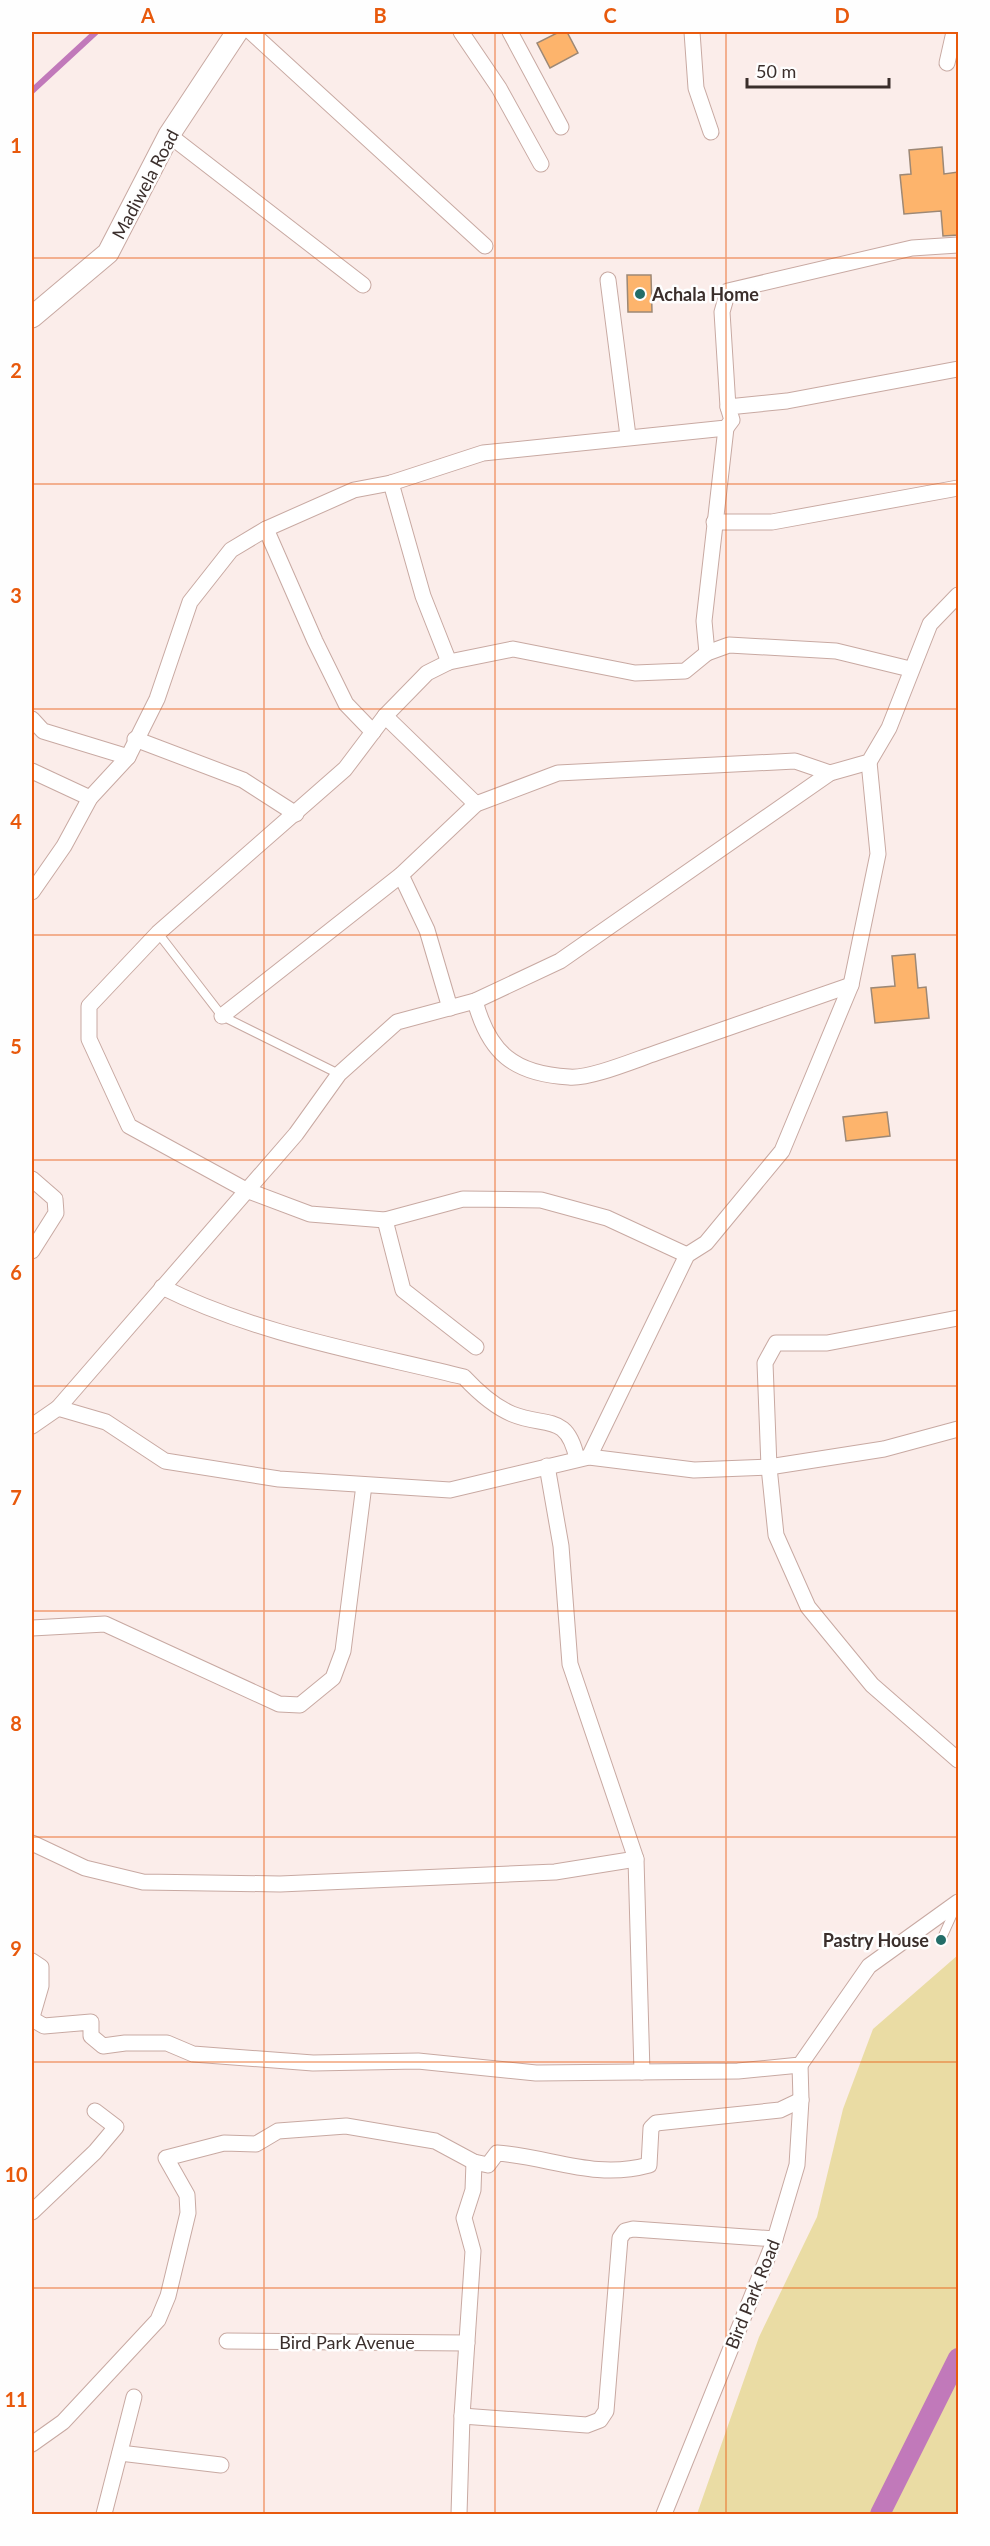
<svg xmlns="http://www.w3.org/2000/svg" width="990" height="2546" font-family="Lato,sans-serif">
  <style>
    .green { fill: #eadca4 }
    .lines { fill: none; stroke-linecap: round; stroke-linejoin: round }
    .stream { stroke: #c179ba; stroke-width: 6 }
    .canal { stroke: #c179ba; stroke-width: 20 }
    .building { fill: #fdb46c; stroke: #9d8875; stroke-width: 1.5 }
    .service-casing { stroke: #c8a9a2; stroke-width: 10 }
    .minor-casing { stroke: #c8a9a2; stroke-width: 17 }
    .secondary-casing { stroke: #c8a9a2; stroke-width: 23 }
    .service { stroke: #fff; stroke-width: 8 }
    .minor { stroke: #fff; stroke-width: 15 }
    .secondary { stroke: #fff; stroke-width: 21 }
    .grid { fill: none; stroke: #e8590c; stroke-width: 1.5; stroke-opacity: 0.55 }
    .poi-dot { fill: #236d68; stroke: #fefefe; stroke-width: 2 }
    .labels { text-anchor: middle; dominant-baseline: central; stroke-width: 5; stroke-linejoin: round; paint-order: stroke }
    .street-label { font-size: 18px; fill: #3a2e2b; stroke: #fefefe }
    .poi-label { font-size: 18px; font-weight: bold; fill: #3a2e2b; stroke: #fefefe; text-anchor: start }
    .neatline { fill: none; stroke: #e8590c; stroke-width: 2 }
    .grid-label { font-size: 20px; text-anchor: middle; font-weight: bold; fill: #e8590c }
  </style>
  <rect width="100%" height="100%" fill="#fbedea"/>
  <!-- green -->
  <path class="green" d="M 958,1955 L 958,2514 L 697,2514 L 759,2337 L 817,2217 L 843,2109 L 873,2029 Z"/>
  <g class="lines">
    <!-- stream -->
    <path class="stream" d="M 32,91 L 96,32"/>
    <!-- canal -->
    <path class="canal" d="M 880,2514 L 958,2358"/>
  </g>
  <!-- building -->
  <g class="building">
    <path d="M 559,32 L 567,32 L 578,53 L 550,68 L 537,43 Z"/>
    <path d="M 942,147 L 944,174 L 958,172 L 958,235 L 943,236 L 941,211 L 904,214 L 900,175 L 911,174 L 909,150 Z"/>
    <path d="M 627,275 L 651,275 L 652,312 L 628,312 Z"/>
    <path d="M 915,954 L 918,988 L 926,987 L 929,1018 L 875,1023 L 871,988 L 895,986 L 892,956 Z"/>
    <path d="M 887,1112 L 890,1136 L 846,1141 L 843,1117 Z"/>
  </g>
  <g class="lines">
    <!-- service casing -->
    <g class="service-casing">
      <g id="service">
        <path d="M 158,933 L 222,1016 L 339,1074"/>
        <path d="M 941,1940 L 955,1909"/>
      </g>
    </g>
    <!-- minor casing -->
    <g class="minor-casing">
      <g id="minor">
        <path d="M 251,32 L 485,246"/>
        <path d="M 461,32 L 499,88 L 541,164"/>
        <path d="M 510,32 L 561,127"/>
        <path d="M 692,32 L 696,88 L 711,132"/>
        <path d="M 947,63 L 954,32"/>
        <path d="M 169,135 L 363,285"/>
        <path d="M 608,280 L 628,436"/>
        <path d="M 728,407 L 722,312 L 728,291 L 912,248 L 958,245"/>
        <path d="M 391,483 L 423,596 L 449,662"/>
        <path d="M 714,522 L 772,522 L 958,488"/>
        <path d="M 266,529 L 315,641 L 346,704 L 373,732"/>
        <path d="M 707,653 L 704,621 L 726,428"/>
        <path d="M 385,716 L 476,804"/>
        <path d="M 32,719 L 43,731 L 128,757"/>
        <path d="M 135,739 L 243,780 L 296,814"/>
        <path d="M 32,771 L 90,798"/>
        <path d="M 401,875 L 427,930 L 450,1008"/>
        <path d="M 32,892 L 64,846 L 90,798 L 128,757 L 157,699 L 190,602 L 231,550 L 266,529 L 354,490 L 391,483 L 483,453 L 726,428 L 732,420 L 728,407 L 787,401 L 958,369"/>
        <path d="M 475,1001 C 489,1053 514,1074 569,1077 C 590,1079 635,1060 656,1053 C 721,1030 786,1008 851,985"/>
        <path d="M 222,1016 L 401,875 L 476,804 L 558,773 L 795,761 L 830,773"/>
        <path d="M 32,1179 L 55,1199 L 56,1213 L 32,1251"/>
        <path d="M 385,1220 L 403,1290 L 476,1347"/>
        <path d="M 687,1255 L 607,1218 L 541,1200 L 463,1199 L 385,1220 L 310,1214 L 246,1190 L 129,1126 L 89,1039 L 89,1006 L 158,933 L 345,769 L 385,716 L 427,673 L 449,662 L 513,649 L 635,673 L 685,671 L 707,653 L 729,645 L 836,651 L 910,669"/>
        <path d="M 162,1287 C 256,1334 362,1352 464,1377 C 478,1392 493,1406 512,1414 C 546,1428 567,1412 577,1459"/>
        <path d="M 958,1318 L 827,1343 L 776,1343 L 765,1363 L 769,1467 L 776,1535 L 808,1607 L 872,1685 L 958,1760"/>
        <path d="M 58,1408 L 296,1134 L 339,1074 L 397,1022 L 475,1001 L 560,961 L 830,773 L 869,762 L 889,728 L 930,624 L 958,595"/>
        <path d="M 32,1426 L 58,1408 L 106,1422 L 165,1461 L 279,1479 L 450,1490 L 589,1457 L 694,1470 L 769,1467 L 884,1449 L 958,1429"/>
        <path d="M 589,1457 L 687,1255 L 706,1243 L 782,1151 L 851,985 L 878,854 L 869,762"/>
        <path d="M 32,1628 L 105,1624 L 279,1704 L 300,1705 L 333,1678 L 343,1651 L 364,1485"/>
        <path d="M 32,1843 L 85,1868 L 143,1882 L 280,1884 L 555,1872 L 636,1859 L 570,1664 L 561,1546 L 547,1466"/>
        <path d="M 636,1859 L 642,2072"/>
        <path d="M 32,1961 L 41,1967 L 41,1986 L 32,2017"/>
        <path d="M 32,2019 L 44,2026 L 91,2022 L 91,2036 L 103,2046 L 125,2043 L 167,2043 L 193,2054 L 313,2063 L 418,2061 L 536,2073 L 738,2071 L 800,2065 L 869,1966 L 958,1902"/>
        <path d="M 32,2212 L 95,2152 L 116,2127 L 95,2111"/>
        <path d="M 227,2341 L 467,2343"/>
        <path d="M 462,2416 L 587,2425 L 600,2420 L 606,2411 L 620,2238 L 625,2231 L 633,2229 L 775,2239"/>
        <path d="M 32,2444 L 63,2422 L 158,2320 L 168,2296 L 188,2213 L 187,2195 L 166,2158 L 224,2143 L 256,2144 L 278,2131 L 346,2126 L 435,2141 L 474,2162 L 488,2165 L 497,2153 C 551,2157 594,2180 649,2165 L 651,2128 L 656,2123 L 780,2110 L 801,2100"/>
        <path d="M 120,2453 L 221,2465"/>
        <path d="M 104,2514 L 134,2397"/>
        <path d="M 459,2514 L 462,2416 L 473,2251 L 464,2218 L 473,2190 L 474,2162"/>
        <path d="M 664,2514 L 775,2239 L 797,2165 L 801,2100 L 800,2065"/>
      </g>
    </g>
    <!-- secondary casing -->
    <g class="secondary-casing">
      <path id="secondary" d="M 32,317 L 108,253 L 169,135 L 237,32"/>
    </g>
    <!-- service -->
    <use href="#service" class="service"/>
    <!-- minor -->
    <use href="#minor" class="minor"/>
    <!-- secondary -->
    <use href="#secondary" class="secondary"/>
  </g>
  <!-- grid -->
  <path class="grid" d="M 264,32 L 264,2514M 495,32 L 495,2514M 726,32 L 726,2514M 32,258 L 958,258M 32,484 L 958,484M 32,709 L 958,709M 32,935 L 958,935M 32,1160 L 958,1160M 32,1386 L 958,1386M 32,1611 L 958,1611M 32,1837 L 958,1837M 32,2062 L 958,2062M 32,2288 L 958,2288"/>
  <!-- markers -->
  <g class="poi-dot">
    <circle cx="640" cy="294" r="6"/>
    <circle cx="941" cy="1940" r="6"/>
  </g>
  <g class="labels">
    <!-- street labels -->
    <g class="street-label">
      <text transform="translate(145 184) rotate(-62)">Madiwela Road</text>
      <text transform="translate(752 2294) rotate(-68)">Bird Park Road</text>
      <text x="347" y="2342">Bird Park Avenue</text>
    </g>
    <!-- poi labels -->
    <g class="poi-label">
      <text x="652" y="294">Achala Home</text>
      <text x="929" y="1940" text-anchor="end">Pastry House</text>
    </g>
  </g>
  <!-- border -->
  <rect width="990" height="2546" fill="none" stroke="#fefefe" stroke-width="66"/>
  <!-- scale -->
  <path d="M747 78v9h142v-9" fill="none" stroke="#3a2e2b" stroke-width="3"/>
  <text x="756" y="78" font-size="18" fill="#3a2e2b" stroke="#fefefe" stroke-width="4.5" paint-order="stroke">50 m</text>
  <rect x="33" y="33" width="924" height="2480" class="neatline"/>
  <g class="grid-label">
    <text x="148" y="23">A</text>
    <text x="380" y="23">B</text>
    <text x="610" y="23">C</text>
    <text x="842" y="23">D</text>
    <text x="16" y="153">1</text>
    <text x="16" y="378">2</text>
    <text x="16" y="603">3</text>
    <text x="16" y="829">4</text>
    <text x="16" y="1054">5</text>
    <text x="16" y="1280">6</text>
    <text x="16" y="1505">7</text>
    <text x="16" y="1731">8</text>
    <text x="16" y="1956">9</text>
    <text x="16" y="2182">10</text>
    <text x="16" y="2407">11</text>
  </g>
</svg>
